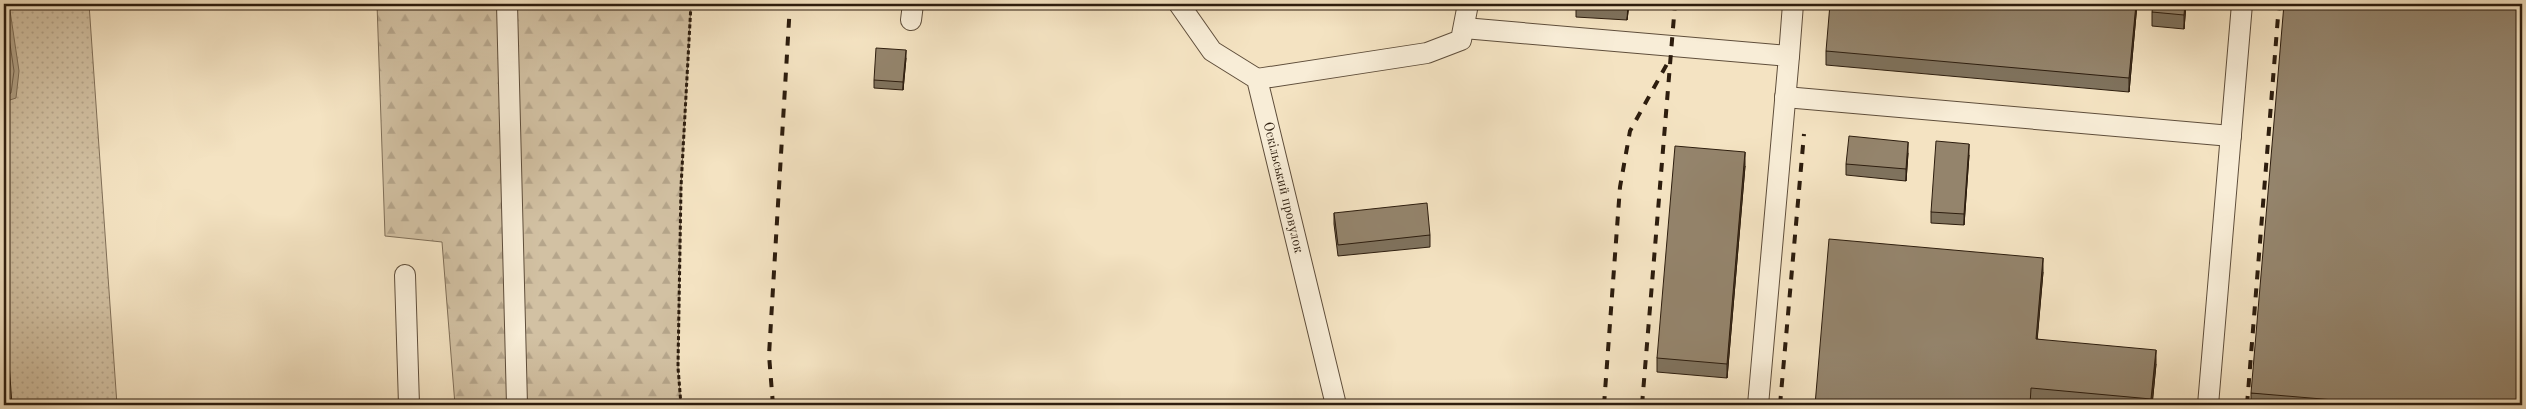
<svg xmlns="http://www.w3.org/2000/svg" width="2526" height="409" font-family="'Old Standard TT',serif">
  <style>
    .grass { fill: url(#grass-dots); stroke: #806f58 }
    .forest { fill: url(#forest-firs); stroke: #806f58 }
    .water { fill: #b0a085; stroke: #7c6c55 }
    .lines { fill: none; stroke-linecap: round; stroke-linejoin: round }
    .shore { stroke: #6e5e4a; stroke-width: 1 }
    .minor-casing { stroke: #5f4e3b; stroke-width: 22 }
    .path { stroke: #2d1d0e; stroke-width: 3; stroke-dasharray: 4 2.5; stroke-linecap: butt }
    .minor { stroke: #f8edd7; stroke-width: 20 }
    .rail { stroke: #2d1d0e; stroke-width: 4; stroke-dasharray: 9 9; stroke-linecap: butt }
    .wall { fill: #7f725d; stroke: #2d1d0e }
    .shaded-wall { fill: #685c4c; stroke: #2d1d0e }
    .building { fill: #94846c; stroke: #2d1d0e }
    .labels { text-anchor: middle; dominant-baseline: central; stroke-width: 5; stroke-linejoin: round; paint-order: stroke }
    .street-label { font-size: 14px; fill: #2d1d0e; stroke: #f8edd7 }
  </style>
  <defs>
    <pattern id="grass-dots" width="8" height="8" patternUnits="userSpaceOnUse" patternTransform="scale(1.25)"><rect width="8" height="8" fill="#d2c1a3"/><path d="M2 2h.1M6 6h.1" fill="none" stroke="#b5a58b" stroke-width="1.8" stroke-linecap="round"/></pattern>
    <pattern id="forest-firs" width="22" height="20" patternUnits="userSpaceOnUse" patternTransform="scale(1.25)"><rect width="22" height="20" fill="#d2c1a3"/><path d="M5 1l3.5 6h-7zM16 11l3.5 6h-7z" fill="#b5a58b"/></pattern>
  </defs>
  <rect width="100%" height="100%" fill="#f4e3c2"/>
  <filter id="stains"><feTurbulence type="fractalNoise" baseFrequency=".004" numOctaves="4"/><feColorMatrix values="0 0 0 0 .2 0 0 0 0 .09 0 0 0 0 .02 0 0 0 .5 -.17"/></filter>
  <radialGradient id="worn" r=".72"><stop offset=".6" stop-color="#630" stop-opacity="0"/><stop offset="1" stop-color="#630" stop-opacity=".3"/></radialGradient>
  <!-- grass -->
  <path class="grass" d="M 4,4 L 89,4 L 117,405 L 4,405 Z"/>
  <!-- forest -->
  <path class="forest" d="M 377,4 L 691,4 L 681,187 L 678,367 L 681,405 L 455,405 L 442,242 L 385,236 Z"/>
  <!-- water -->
  <path class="water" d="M 4,4 L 9,4 L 19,71 L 16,98 L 4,102 Z"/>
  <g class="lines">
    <!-- shore -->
    <path class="shore" d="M 4,96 L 11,93 L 14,71 L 4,4"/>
    <!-- minor casing -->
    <g class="minor-casing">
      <g id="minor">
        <path d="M 507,4 L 517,405"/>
        <path id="s1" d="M 1179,4 L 1212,51 L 1257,79 L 1336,405"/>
        <path d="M 911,20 L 913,4"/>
        <path d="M 1464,28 L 1789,56 L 1758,405"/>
        <path d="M 1789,56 L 1793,4"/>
        <path d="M 1257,79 L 1427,53 L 1461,40 L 1468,4"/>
        <path d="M 1785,97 L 2231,136"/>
        <path d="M 405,275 L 409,405"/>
        <path d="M 2208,405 L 2242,4"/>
      </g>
    </g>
    <!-- path -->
    <path class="path" d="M 681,405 L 678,367 L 681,187 L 691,4"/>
    <!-- minor -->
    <use href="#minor" class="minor"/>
    <!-- rail -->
    <g class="rail">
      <path d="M 773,405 L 769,355 L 790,4"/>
      <path d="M 1604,405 L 1620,187 L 1630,131 L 1667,64"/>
      <path d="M 1642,405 L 1675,4"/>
      <path d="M 1780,405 L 1804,134"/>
      <path d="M 2247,405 L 2279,4"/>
    </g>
  </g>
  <!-- wall -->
  <g class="wall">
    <path d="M 1576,4 L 1629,4 L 1627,20 L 1576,17 Z"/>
    <path d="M 2137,4 L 2129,92 L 1826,65 L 1826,51 Z"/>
    <path d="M 2186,4 L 2184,29 L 2152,26 L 2152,12 Z"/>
    <path d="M 906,58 L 903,90 L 874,88 L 874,80 Z"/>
    <path d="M 1908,153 L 1906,181 L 1846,175 L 1846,164 Z"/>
    <path d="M 1969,155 L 1964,225 L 1931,223 L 1931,212 Z"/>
    <path d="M 1745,166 L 1727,378 L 1657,372 L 1657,358 Z"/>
    <path d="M 1334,213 L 1430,235 L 1430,247 L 1338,256 L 1334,224 Z"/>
    <path d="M 2043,272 L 2037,339 L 2156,364 L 2152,405 L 2063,405 L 2031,402 L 2031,405 L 1815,405 Z"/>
    <path d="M 2251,393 L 2522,405 L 2251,405 Z"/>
  </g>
  <!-- shaded-wall -->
  <g class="shaded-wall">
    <path d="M 1628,4 L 1629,4 L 1627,20 Z"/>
    <path d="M 2136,4 L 2137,4 L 2129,92 L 2129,78 Z"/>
    <path d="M 2185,4 L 2186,4 L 2184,29 L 2184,15 Z"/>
    <path d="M 906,50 L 906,58 L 903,90 L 903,82 Z"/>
    <path d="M 1908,142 L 1908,153 L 1906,181 L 1906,169 Z"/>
    <path d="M 1969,144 L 1969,155 L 1964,225 L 1964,214 Z"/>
    <path d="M 1745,152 L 1745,166 L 1727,378 L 1727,364 Z"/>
    <path d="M 2043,258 L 2043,272 L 2036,353 L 2036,339 Z"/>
    <path d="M 2156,350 L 2156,364 L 2152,405 L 2151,405 Z"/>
  </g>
  <!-- building -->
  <g class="building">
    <path d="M 1592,4 L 1628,4 L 1627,6 Z"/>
    <path d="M 1830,4 L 2136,4 L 2129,78 L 1826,51 Z"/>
    <path d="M 2153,4 L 2185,4 L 2184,15 L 2152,12 Z"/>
    <path d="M 2284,4 L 2522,4 L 2522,405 L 2393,405 L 2251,393 Z"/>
    <path d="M 876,48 L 906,50 L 903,82 L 874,80 Z"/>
    <path d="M 1849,136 L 1908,142 L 1906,169 L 1846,164 Z"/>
    <path d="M 1936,141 L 1969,144 L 1964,214 L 1931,212 Z"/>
    <path d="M 1675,146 L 1745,152 L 1727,364 L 1657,358 Z"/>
    <path d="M 1427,203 L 1430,235 L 1338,245 L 1334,213 Z"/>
    <path d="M 1829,239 L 2043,258 L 2036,339 L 2156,350 L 2151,399 L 2031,388 L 2030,405 L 1815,405 Z"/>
    <path d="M 6,320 L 12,405 L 4,405 L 4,321 Z"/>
  </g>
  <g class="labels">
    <!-- street labels -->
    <g class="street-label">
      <text stroke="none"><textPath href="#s1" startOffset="222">Оскільський провулок</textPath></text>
    </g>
  </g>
  <!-- margin -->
  <rect width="2526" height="409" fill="none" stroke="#f4e3c2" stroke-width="20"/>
  <rect x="5" y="5" width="2516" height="399" fill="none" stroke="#2d1d0e" stroke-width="2.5"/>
  <rect x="10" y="10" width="2506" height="389" fill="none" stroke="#2d1d0e"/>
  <rect width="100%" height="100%" filter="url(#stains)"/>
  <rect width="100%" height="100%" fill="url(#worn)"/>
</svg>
